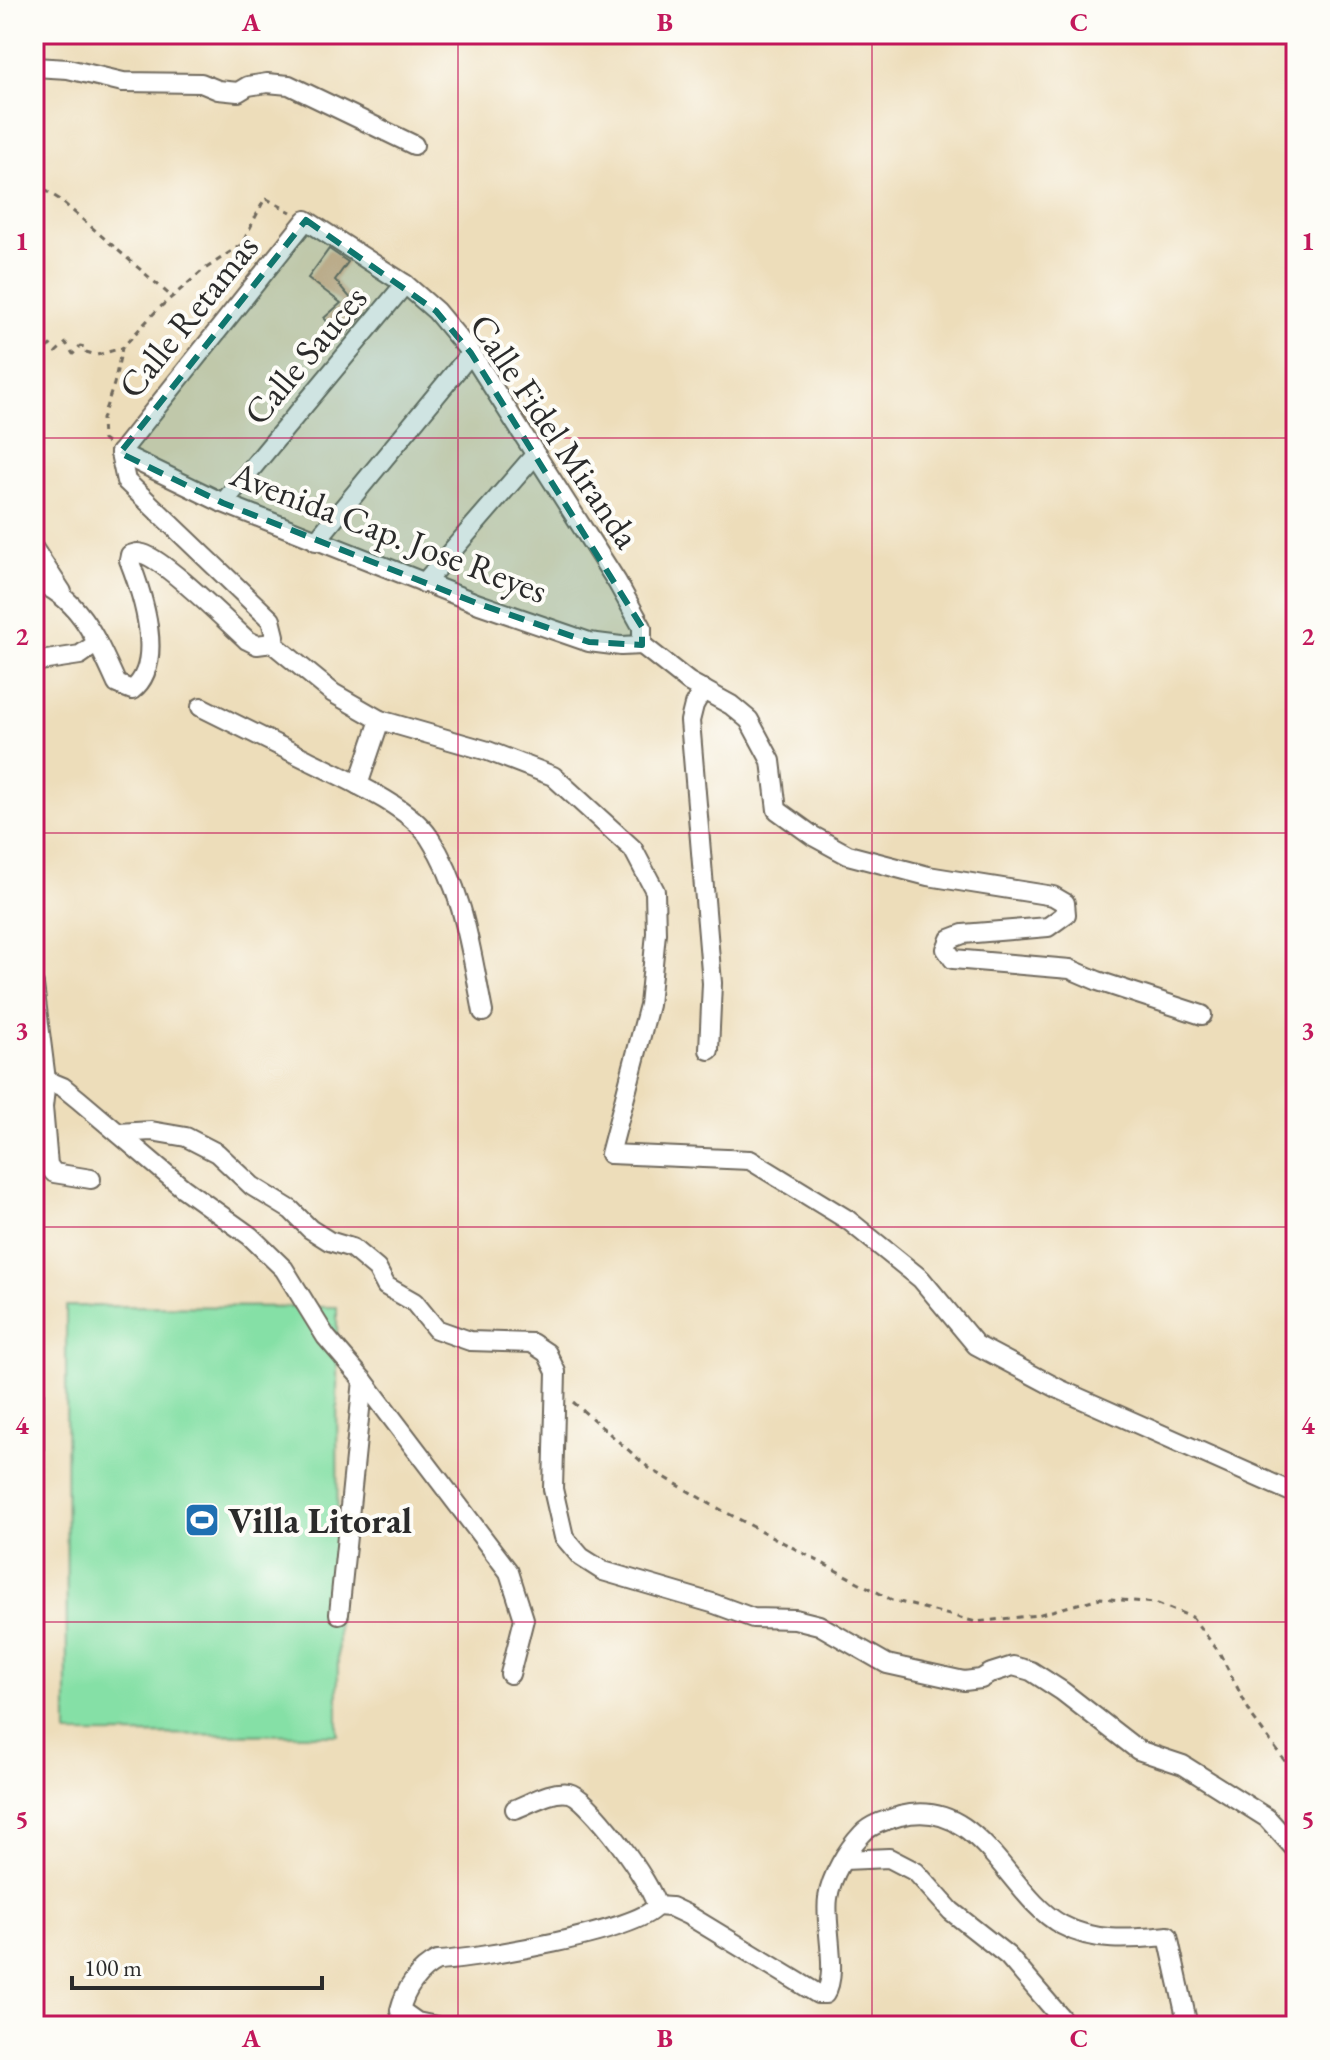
<svg xmlns="http://www.w3.org/2000/svg" width="1330" height="2060" font-family="'EB Garamond',serif">
  <style>
    .green { fill: #85e0a6; stroke: #588668; stroke-width: 2 }
    .building { fill: #e5b58b }
    .lines { fill: none; stroke-linecap: round; stroke-linejoin: round }
    .minor-casing { stroke: #6f695d; stroke-width: 22 }
    .path { stroke: #6f695d; stroke-width: 3; stroke-dasharray: 6 6; stroke-linecap: butt }
    .minor { stroke: #fff; stroke-width: 18 }
    .marked { fill: #0f766e; fill-opacity: 0.2; stroke: #0f766e; stroke-width: 6; stroke-dasharray: 16 10; stroke-linejoin: round }
    .grid { fill: none; stroke: #c2185b; stroke-width: 2; stroke-opacity: 0.55 }
    .labels { text-anchor: middle; dominant-baseline: central; stroke-width: 8; stroke-linejoin: round; paint-order: stroke }
    .street-label { font-size: 36px; fill: #2b2b2b; stroke: #fdfcf7 }
    .poi-label { font-size: 36px; font-weight: bold; fill: #2b2b2b; stroke: #fdfcf7; text-anchor: start }
    .neatline { fill: none; stroke: #c2185b; stroke-width: 3 }
    .grid-label { font-size: 26px; text-anchor: middle; font-weight: bold; fill: #c2185b }
  </style>
  <rect width="100%" height="100%" fill="#fdfcf7"/>
  <filter id="ink" filterUnits="userSpaceOnUse"><feTurbulence type="fractalNoise" baseFrequency=".0125" numOctaves="2"/><feDisplacementMap in="SourceGraphic" scale="16" xChannelSelector="R" yChannelSelector="G"/><feConvolveMatrix kernelMatrix="1 2 1 2 8 2 1 2 1" color-interpolation-filters="sRGB"/></filter>
  <filter id="wash" filterUnits="userSpaceOnUse"><feTurbulence type="fractalNoise" baseFrequency=".006" numOctaves="4" result="noise"/><feDisplacementMap in="SourceGraphic" scale="32" xChannelSelector="R" yChannelSelector="G"/><feGaussianBlur stdDeviation="1.8" result="paint"/><feColorMatrix in="noise" values="0 0 0 0 0 0 0 0 0 0 0 0 0 0 0 0 0 1.4 0 .05"/><feComposite in="paint" operator="in"/></filter>
  <g filter="url(#wash)">
    <rect width="100%" height="100%" fill="#edddba"/>
    <!-- green -->
    <path class="green" d="M 66,1306 L 337,1307 L 338,1735 L 67,1734 Z"/>
    <g id="blocks">
      <!-- building -->
      <path class="building" d="M 329,249 L 348,262 L 335,280 L 364,314 L 342,338 L 324,318 L 341,303 L 308,278 Z"/>
    </g>
  </g>
  <g filter="url(#ink)">
    <use href="#blocks" fill-opacity="0" stroke="#6f695d" stroke-width="2"/>
    <g class="lines">
      <!-- minor casing -->
      <g class="minor-casing">
        <g id="minor">
          <path d="M 34,67 L 68,69 L 123,82 L 201,83 L 218,90 L 238,92 L 248,86 L 267,83 L 289,85 L 414,145"/>
          <path d="M 120,453 L 306,220 L 405,284 L 436,311 L 471,353 L 617,582 L 642,627 L 642,645"/>
          <path d="M 120,453 L 223,503 L 479,604 L 589,642 L 621,646 L 642,645"/>
          <path d="M 223,503 L 405,284"/>
          <path d="M 316,541 L 471,353"/>
          <path d="M 34,549 L 62,592"/>
          <path d="M 34,581 C 80,596 98,643 117,684 L 132,690 C 166,664 142,593 129,560 L 130,555 C 137,553 136,552 143,554 C 165,560 226,621 247,640 L 257,645 L 272,643 L 275,636 L 271,620 L 126,481 L 120,453"/>
          <path d="M 424,583 L 535,455"/>
          <path d="M 272,643 L 333,693 L 380,720 L 488,751 L 553,776 L 633,849 L 655,891 L 656,933 L 649,1005 L 610,1154 L 750,1160 L 848,1220 L 921,1279 L 976,1345 L 1059,1389 L 1296,1494"/>
          <path d="M 642,645 L 689,682 L 731,705 L 749,720 L 771,761 L 777,810 L 813,836 L 848,855 L 928,876 L 1053,896 L 1065,903 L 1066,914 L 1048,927 L 963,934 L 950,939 L 946,949 L 953,959 L 1070,969 L 1098,981 L 1202,1015"/>
          <path d="M 34,662 L 80,655 L 97,643"/>
          <path d="M 703,689 L 694,705 L 690,721 L 712,983 L 709,1050"/>
          <path d="M 201,707 C 236,724 271,742 306,759 C 341,777 407,804 429,837 C 464,890 471,952 483,1012"/>
          <path d="M 358,785 L 380,720"/>
          <path d="M 34,985 L 46,1080 L 63,1087 L 79,1100 L 183,1188 L 250,1236 L 284,1269 L 326,1337 L 363,1380 L 509,1572 L 524,1619 L 510,1674"/>
          <path d="M 34,1086 L 46,1080 L 43,1107 L 48,1165 L 54,1173 L 91,1179"/>
          <path d="M 119,1133 L 151,1131 L 186,1137 L 217,1153 L 252,1186 L 291,1210 L 310,1229 L 329,1241 L 352,1248 L 377,1269 L 386,1286 L 414,1302 L 436,1329 L 470,1341 L 532,1343 L 547,1353 L 556,1372 L 553,1489 L 564,1537 L 581,1557 L 603,1571 L 712,1603 L 753,1618 L 795,1619 L 819,1625 L 887,1664 L 964,1681 L 981,1679 L 991,1673 L 1013,1666 L 1031,1671 L 1062,1691 L 1138,1750 L 1183,1765 L 1267,1818 L 1296,1850"/>
          <path d="M 34,1388 L 34,1459"/>
          <path d="M 339,1614 L 363,1380"/>
          <path d="M 844,1860 L 889,1858 L 916,1872 L 951,1911 L 1008,1956 L 1068,2026"/>
          <path d="M 656,1906 L 671,1907 L 688,1915 L 818,1994 L 825,1994 C 839,1974 824,1923 828,1898 C 831,1876 847,1850 862,1834 C 871,1824 887,1820 900,1816 C 981,1795 1007,1896 1062,1925 C 1095,1943 1132,1939 1168,1936 L 1188,2026"/>
          <path d="M 436,2026 L 417,2022 L 400,2010 C 405,1990 418,1970 437,1961 C 472,1960 642,1931 656,1906 C 654,1886 589,1797 569,1793 C 551,1790 531,1803 515,1809"/>
        </g>
      </g>
      <!-- path -->
      <g class="path">
        <path d="M 34,183 L 59,199 L 172,297"/>
        <path d="M 34,345 L 38,344 L 35,350 L 45,350 L 50,345 L 56,352 L 66,343 L 73,354 L 80,346 L 85,347 L 86,352 L 97,355 L 122,348"/>
        <path d="M 107,443 L 103,440 L 102,419 L 114,384 L 122,348 L 157,310 L 202,271 L 242,244 L 265,198 L 291,212"/>
        <path d="M 573,1402 L 649,1468 L 712,1505 L 892,1600 L 976,1622 L 1037,1615 L 1100,1598 L 1155,1603 L 1192,1617 L 1219,1652 L 1253,1718 L 1296,1776"/>
      </g>
      <!-- minor -->
      <use href="#minor" class="minor"/>
    </g>
  </g>
  <!-- marked area -->
  <path class="marked" d="M 306,220 L 436,311 L 471,353 L 642,627 L 642,645 L 589,642 L 479,604 L 223,503 L 120,453 Z"/>
  <!-- grid -->
  <path class="grid" d="M 458,34 L 458,2026M 872,34 L 872,2026M 34,438 L 1296,438M 34,833 L 1296,833M 34,1227 L 1296,1227M 34,1622 L 1296,1622"/>
  <!-- icons -->
  <defs>
    <g id="stadium-square" transform="scale(1.8)"><rect x="-9" y="-9" width="18" height="18" rx="4" fill="#1f6fb2" stroke="#fdfcf7"/><path d="M0-5a6.5 5 0 1 0 0 10a6.5 5 0 1 0 0-10ZM-3.5-1.8h7v3.6h-7Z" fill="#fff"/></g>
  </defs>
  <g fill-rule="evenodd">
    <use href="#stadium-square" x="202" y="1520"/>
  </g>
  <g class="labels">
    <!-- street labels -->
    <g class="street-label">
      <text transform="translate(188 316) rotate(-51)">Calle Retamas</text>
      <text transform="translate(305 355) rotate(-50)">Calle Sauces</text>
      <text transform="translate(555 431) rotate(56)">Calle Fidel Miranda</text>
      <text transform="translate(389 532) rotate(21)">Avenida Cap. Jose Reyes</text>
    </g>
    <!-- poi labels -->
    <g class="poi-label">
      <text x="228" y="1520">Villa Litoral</text>
    </g>
  </g>
  <!-- margin -->
  <rect width="1330" height="2060" fill="none" stroke="#fdfcf7" stroke-width="88"/>
  <!-- scale -->
  <path d="M72 1976v12h250v-12" fill="none" stroke="#2b2b2b" stroke-width="4"/>
  <text x="84" y="1976" font-size="24" fill="#2b2b2b" stroke="#fdfcf7" stroke-width="6" paint-order="stroke">100 m</text>
  <rect x="44" y="44" width="1242" height="1972" class="neatline"/>
  <g class="grid-label">
    <text x="251" y="31">A</text>
    <text x="665" y="31">B</text>
    <text x="1079" y="31">C</text>
    <text x="22" y="250">1</text>
    <text x="1308" y="250">1</text>
    <text x="22" y="645">2</text>
    <text x="1308" y="645">2</text>
    <text x="22" y="1039">3</text>
    <text x="1308" y="1039">3</text>
    <text x="22" y="1434">4</text>
    <text x="1308" y="1434">4</text>
    <text x="22" y="1828">5</text>
    <text x="1308" y="1828">5</text>
    <text x="251" y="2047">A</text>
    <text x="665" y="2047">B</text>
    <text x="1079" y="2047">C</text>
  </g>
</svg>
